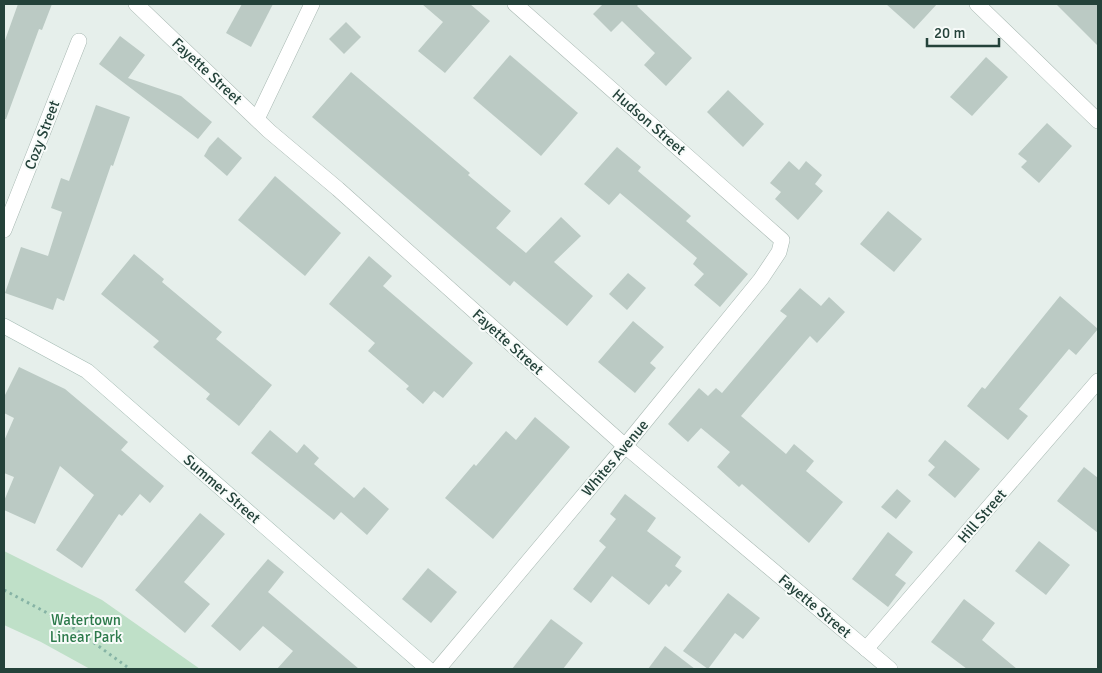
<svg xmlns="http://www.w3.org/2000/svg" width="1102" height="673" font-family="Signika,sans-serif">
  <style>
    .park { fill: #bfe0c8 }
    .building { fill: #bbcac4 }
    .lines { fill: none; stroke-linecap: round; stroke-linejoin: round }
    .street-casing { stroke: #a8b8b2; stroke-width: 16 }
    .secondary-casing { stroke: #a4bbb3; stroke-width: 16 }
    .path { stroke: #86b3a5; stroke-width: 3; stroke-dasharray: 2.5 4; stroke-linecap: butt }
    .street { stroke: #fff; stroke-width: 15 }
    .secondary { stroke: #fff; stroke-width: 15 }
    .labels { text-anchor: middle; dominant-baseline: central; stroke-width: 4; stroke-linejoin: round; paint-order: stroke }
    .street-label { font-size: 15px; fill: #24423a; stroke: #f7fbf9 }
    .park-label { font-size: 15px; fill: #2d7a4b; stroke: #f7fbf9 }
  </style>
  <rect width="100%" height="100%" fill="#e6efeb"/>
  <!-- park -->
  <path class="park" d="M 4,551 L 102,600 L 200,669 L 90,669 L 41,642 L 4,625 Z"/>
  <!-- building -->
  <g class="building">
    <path d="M 18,4 L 52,4 L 42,30 L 39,29 L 6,119 L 4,119 L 4,43 Z"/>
    <path d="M 242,4 L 273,4 L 251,47 L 226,33 Z"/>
    <path d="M 422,4 L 470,4 L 490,21 L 445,73 L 418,51 L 443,22 Z"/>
    <path d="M 603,4 L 639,4 L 637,6 L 692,58 L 666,86 L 644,65 L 655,53 L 622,21 L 611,32 L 593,14 Z"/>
    <path d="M 886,4 L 937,4 L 914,29 Z"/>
    <path d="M 1056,4 L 1098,4 L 1098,46 Z"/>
    <path d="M 346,22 L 361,37 L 344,54 L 329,39 Z"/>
    <path d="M 120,36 L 145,55 L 128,78 L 181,96 L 212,122 L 198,139 L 99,64 Z"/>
    <path d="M 510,55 L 578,113 L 541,156 L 473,98 Z"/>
    <path d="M 986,57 L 1008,77 L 972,116 L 950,97 Z"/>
    <path d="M 351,72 L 470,173 L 468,175 L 511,211 L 496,228 L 526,253 L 561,217 L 581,236 L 554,262 L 593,296 L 567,326 L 514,281 L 510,286 L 312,117 Z"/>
    <path d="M 728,90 L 764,124 L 743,147 L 707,112 Z"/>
    <path d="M 96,105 L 130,117 L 113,166 L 111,165 L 64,301 L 57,298 L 53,310 L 5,293 L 21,247 L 48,256 L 62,212 L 51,208 L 61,178 L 69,181 Z"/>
    <path d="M 1047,123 L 1072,146 L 1039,183 L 1021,167 L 1027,161 L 1018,154 Z"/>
    <path d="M 218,137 L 242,158 L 227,176 L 204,156 L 209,147 Z"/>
    <path d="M 617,147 L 641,167 L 638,171 L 691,216 L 686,221 L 748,274 L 720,307 L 694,285 L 704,274 L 693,264 L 697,258 L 620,193 L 609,205 L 584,184 Z"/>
    <path d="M 789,161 L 799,170 L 806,161 L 822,175 L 815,184 L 823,191 L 798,220 L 775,199 L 781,192 L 770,183 Z"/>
    <path d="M 275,176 L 341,233 L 305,276 L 238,220 Z"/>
    <path d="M 888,211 L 922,239 L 894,272 L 860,244 Z"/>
    <path d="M 134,254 L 164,279 L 162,282 L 222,332 L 216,339 L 272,385 L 239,426 L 206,399 L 210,394 L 153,347 L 159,341 L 101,294 Z"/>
    <path d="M 369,256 L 392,276 L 383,286 L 473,363 L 443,398 L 434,391 L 423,404 L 406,389 L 409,386 L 368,351 L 375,343 L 329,304 Z"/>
    <path d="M 628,273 L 646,288 L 627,310 L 609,294 Z"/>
    <path d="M 800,288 L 821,306 L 829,297 L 845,312 L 817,343 L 810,336 L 741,416 L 786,454 L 794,444 L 814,461 L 806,471 L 843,502 L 809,543 L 742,484 L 739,487 L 717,467 L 730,452 L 701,428 L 688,442 L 668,424 L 699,388 L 708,396 L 716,388 L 722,393 L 787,316 L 780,311 Z"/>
    <path d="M 1060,296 L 1098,329 L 1076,355 L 1069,349 L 1019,409 L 1028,416 L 1008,440 L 967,406 L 982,387 L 985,389 Z"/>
    <path d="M 633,321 L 664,347 L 650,363 L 656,368 L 635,393 L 598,362 Z"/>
    <path d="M 19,367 L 65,389 L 128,442 L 121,450 L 164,486 L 150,503 L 140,494 L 122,516 L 119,514 L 82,568 L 56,550 L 94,495 L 60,466 L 35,524 L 4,510 L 4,501 L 14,477 L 4,473 L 4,441 L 14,418 L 4,413 L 4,397 Z"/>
    <path d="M 535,417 L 570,447 L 493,539 L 445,498 L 474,464 L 476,466 L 506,431 L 516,440 Z"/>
    <path d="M 270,430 L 297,453 L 304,444 L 319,458 L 314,464 L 354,498 L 364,487 L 389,509 L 367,535 L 341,512 L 334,520 L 251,453 Z"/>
    <path d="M 945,440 L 980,469 L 955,498 L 928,475 L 935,467 L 928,461 Z"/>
    <path d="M 1084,467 L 1098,478 L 1098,533 L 1057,501 Z"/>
    <path d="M 897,489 L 911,501 L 896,519 L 881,507 Z"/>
    <path d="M 625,494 L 656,518 L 647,531 L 681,557 L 675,566 L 682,571 L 669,587 L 666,584 L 649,605 L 612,576 L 591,603 L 573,589 L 606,547 L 599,541 L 616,519 L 610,514 Z"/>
    <path d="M 200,513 L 225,534 L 184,582 L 210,604 L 185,633 L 135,590 Z"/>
    <path d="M 888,532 L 913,552 L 895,575 L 906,583 L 888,607 L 852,579 Z"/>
    <path d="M 1039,541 L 1070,565 L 1046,595 L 1015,571 Z"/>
    <path d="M 268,559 L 284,572 L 268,592 L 359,669 L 277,669 L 293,651 L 263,626 L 240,651 L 211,626 Z"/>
    <path d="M 428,568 L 457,592 L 431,623 L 402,599 Z"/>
    <path d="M 728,593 L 760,618 L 743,639 L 735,633 L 708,669 L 683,651 Z"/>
    <path d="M 964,599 L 995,623 L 982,640 L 1017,669 L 967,669 L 931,642 Z"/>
    <path d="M 551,619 L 583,643 L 563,669 L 512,669 Z"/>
    <path d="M 665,646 L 695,669 L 648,669 Z"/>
  </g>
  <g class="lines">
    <!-- street casing -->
    <g class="street-casing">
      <g id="street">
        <path d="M 136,4 L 269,131 L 338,189 L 625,446 L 890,669"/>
        <path d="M 977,4 L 1098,121"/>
        <path d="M 257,119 L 312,4"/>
        <path d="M 4,230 L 79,41"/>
        <path d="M 866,649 L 1098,381"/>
        <path d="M 438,669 L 625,446 L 761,279 L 779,252 L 782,240 L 515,4"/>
      </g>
    </g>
    <!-- secondary casing -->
    <g class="secondary-casing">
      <path id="secondary" d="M 4,326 L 87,371 L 428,669"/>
    </g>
    <!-- path -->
    <path class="path" d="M 4,590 L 68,624 L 130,669"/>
    <!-- street -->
    <use href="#street" class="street"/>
    <!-- secondary -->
    <use href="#secondary" class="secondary"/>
  </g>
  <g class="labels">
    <!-- street labels -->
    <g class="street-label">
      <text transform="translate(207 71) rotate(43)">Fayette Street</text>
      <text transform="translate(649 122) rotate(41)">Hudson Street</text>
      <text transform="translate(42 135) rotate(-69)">Cozy Street</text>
      <text transform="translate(508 342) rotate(42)">Fayette Street</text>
      <text transform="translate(615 458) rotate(-50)">Whites Avenue</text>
      <text transform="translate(222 489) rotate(41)">Summer Street</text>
      <text transform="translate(982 516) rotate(-49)">Hill Street</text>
      <text transform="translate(815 606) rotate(40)">Fayette Street</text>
    </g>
    <!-- park labels -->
    <g class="park-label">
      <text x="86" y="620">Watertown<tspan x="86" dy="17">Linear Park</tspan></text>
    </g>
  </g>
  <!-- border -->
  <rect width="1102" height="673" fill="none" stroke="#24423a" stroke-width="10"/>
  <!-- scale -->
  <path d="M927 38v8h72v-8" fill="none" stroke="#24423a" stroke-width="2.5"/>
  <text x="934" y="38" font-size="15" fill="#24423a" stroke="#f7fbf9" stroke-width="4" paint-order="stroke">20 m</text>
</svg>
